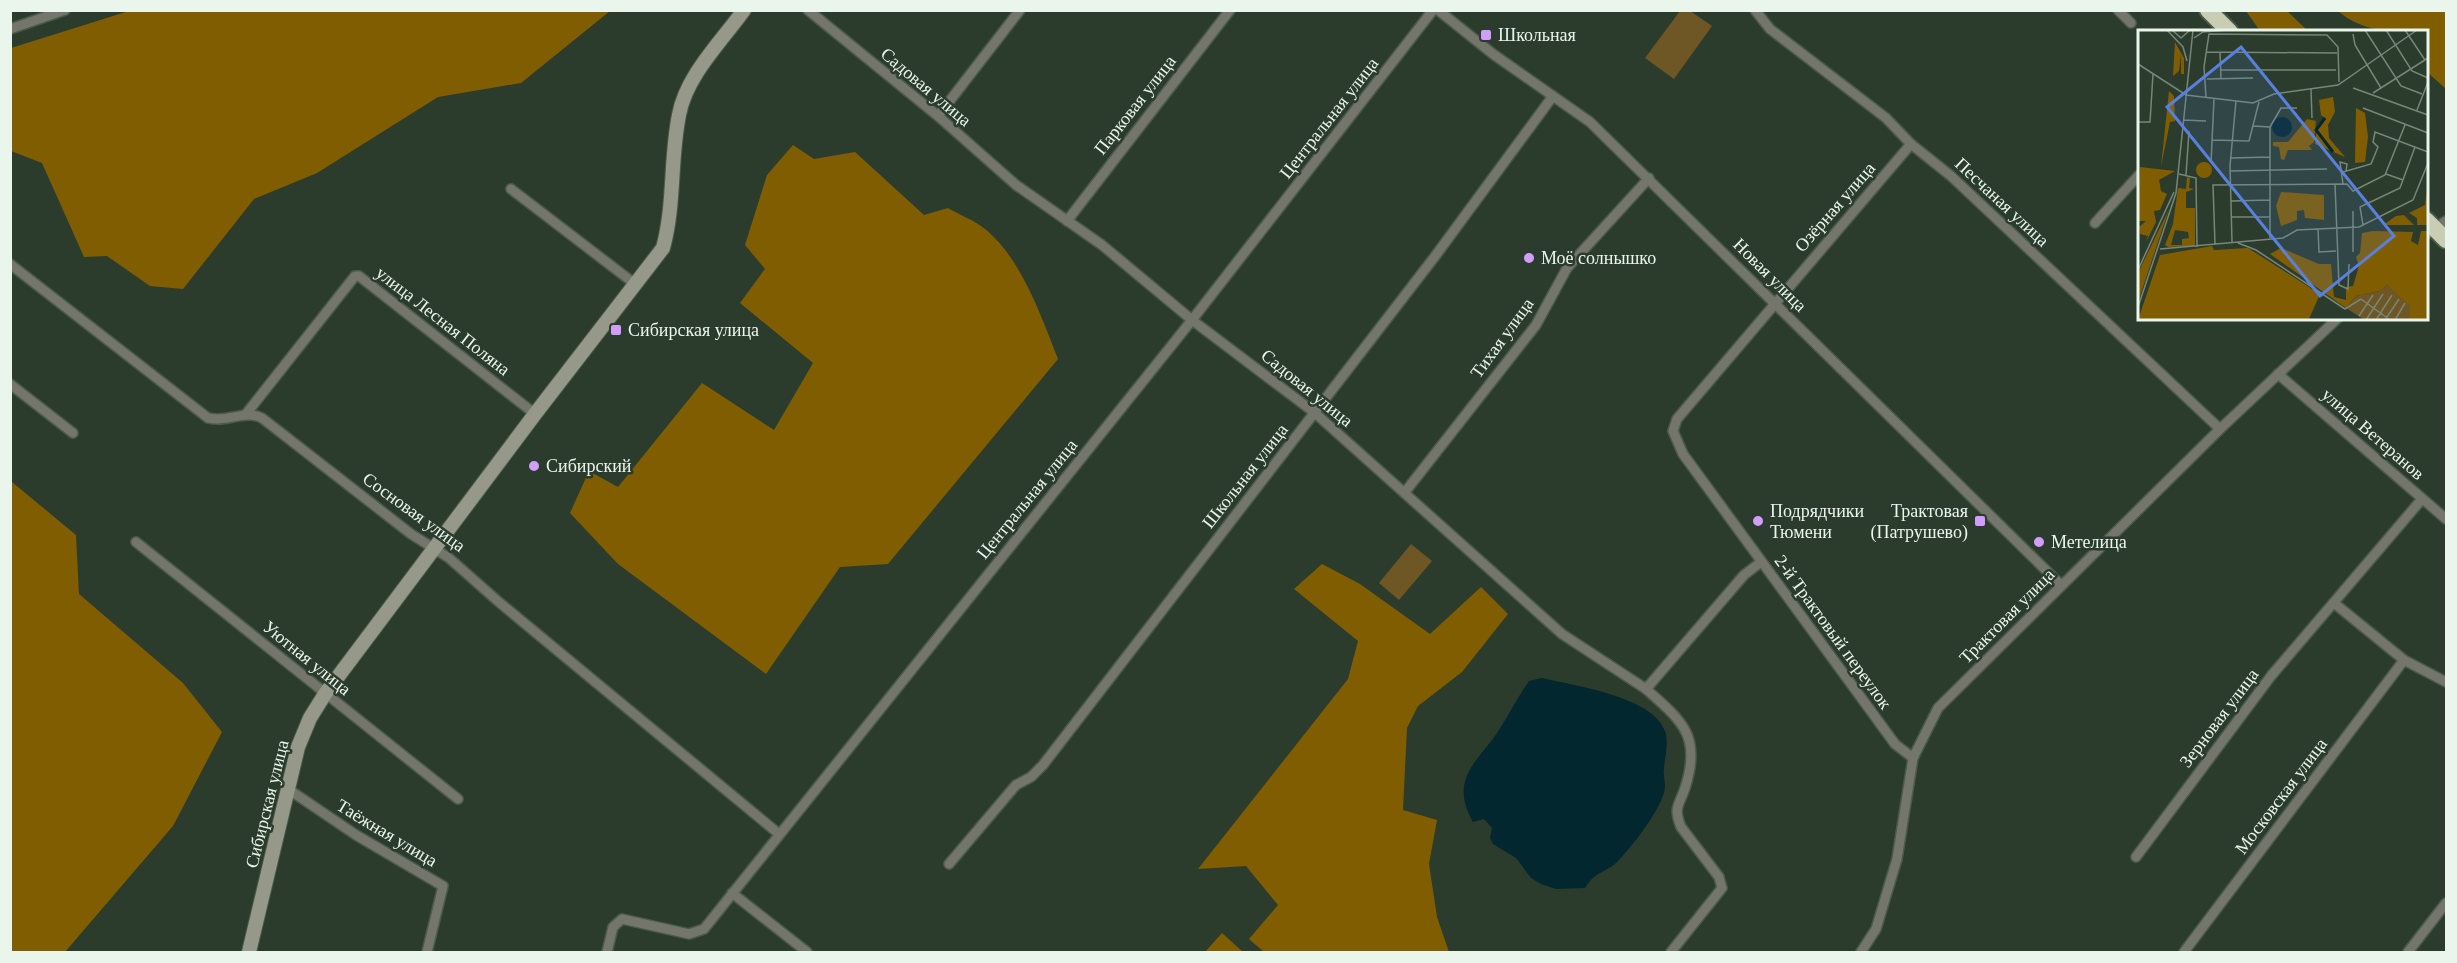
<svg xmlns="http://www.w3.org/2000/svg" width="2457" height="963" font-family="Georgia,serif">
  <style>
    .green { fill: #6e5725 }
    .forest { fill: #805e00 }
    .water { fill: #03272e }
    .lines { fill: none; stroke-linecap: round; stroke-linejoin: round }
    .street-casing { stroke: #4a5a4b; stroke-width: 12 }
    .secondary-casing { stroke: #4a5a4b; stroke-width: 16 }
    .highway-casing { stroke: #4a5a4b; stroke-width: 20 }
    .street { stroke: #74766c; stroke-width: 9 }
    .secondary { stroke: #969989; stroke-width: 14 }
    .highway { stroke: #c8cdb3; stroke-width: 16 }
    .poi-dot { fill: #d19dfe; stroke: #2b3c2d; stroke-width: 2 }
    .labels { text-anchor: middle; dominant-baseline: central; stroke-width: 5; stroke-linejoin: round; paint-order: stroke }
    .poi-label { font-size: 18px; fill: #eaf5eb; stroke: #2b3c2d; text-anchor: start }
    .street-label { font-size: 18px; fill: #eaf5eb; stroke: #2b3c2d }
    .inset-river { fill: none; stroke: #03272e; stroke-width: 3 }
    .inset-road { fill: none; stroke: #778679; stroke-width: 1.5 }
    .view { fill: #5a80de; fill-opacity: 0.15; stroke: #5a80de; stroke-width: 3 }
    .inset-edge { fill: none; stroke: #eaf5eb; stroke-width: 3 }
  </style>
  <rect width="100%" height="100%" fill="#2b3c2d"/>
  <!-- green -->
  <g class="green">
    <path d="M 1680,11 L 1690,11 L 1712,26 L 1674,79 L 1645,58 Z"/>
    <path d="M 1411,544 L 1432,561 L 1399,600 L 1379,583 Z"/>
  </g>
  <!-- forest -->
  <g class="forest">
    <path d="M 129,11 L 129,10 L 610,11 L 521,83 L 438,97 L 317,173 L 254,199 L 183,289 L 150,286 L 107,256 L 84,257 L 42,163 L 11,151 L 11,48 Z"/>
    <path d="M 2246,11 L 2287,11 L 2308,31 L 2260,31 Z"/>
    <path d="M 2338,11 L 2446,11 L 2446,89 L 2426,71 L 2426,32 C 2393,32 2364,33 2338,11 Z"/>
    <path d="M 793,145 L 814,159 L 855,152 L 924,215 L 948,208 C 958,214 971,219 981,226 C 1020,254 1041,316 1058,359 L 888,564 L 840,567 L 766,674 L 618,564 L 570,513 L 589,471 L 618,487 L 702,383 L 774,430 L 813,363 L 740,303 L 765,269 L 745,245 L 767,175 Z"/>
    <path d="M 12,482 L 76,535 L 79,594 L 183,683 L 222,732 L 173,826 L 65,952 L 11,952 Z"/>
    <path d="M 1322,564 L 1360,584 L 1430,634 L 1481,587 L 1508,614 L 1462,672 L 1418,706 L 1407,728 L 1403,810 L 1437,820 L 1429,864 L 1437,917 L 1449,952 L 1264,952 L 1249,939 L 1278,905 L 1246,866 L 1198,869 L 1348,679 L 1358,641 L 1294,589 Z"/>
    <path d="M 1222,933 L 1243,952 L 1205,952 Z"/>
  </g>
  <!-- water -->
  <path class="water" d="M 1542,678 C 1575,686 1652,696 1665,731 C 1669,741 1665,757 1664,768 C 1663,774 1665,780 1665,786 C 1665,805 1633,845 1619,860 C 1606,874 1597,869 1585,888 L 1556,889 L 1541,884 L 1531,878 L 1516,858 L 1493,844 L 1490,838 L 1492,828 L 1484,819 L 1473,822 C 1448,778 1479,761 1499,730 C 1509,714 1518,697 1529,681 Z"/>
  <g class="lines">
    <!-- street casing -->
    <g class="street-casing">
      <g id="street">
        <path d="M 808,10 L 938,116 L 1016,185 L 1102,245 L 1192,320 L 1315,413 L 1562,634 L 1646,689 L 1744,575 L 1761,562"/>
        <path d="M 1438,10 L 1493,54 L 1590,122 L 2061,585"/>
        <path d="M 1755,10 L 1770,29 L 1886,118 L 1911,144 L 1951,176 L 2220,429"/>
        <path d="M 2118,10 L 2131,23"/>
        <path d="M 10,29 L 65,10"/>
        <path d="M 938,116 L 1020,10"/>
        <path d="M 1911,144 L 1677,419 L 1673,431 L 1683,454 L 1895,744 L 1913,758"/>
        <path d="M 511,189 L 635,284"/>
        <path d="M 1067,221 L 1230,10"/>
        <path d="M 2095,223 L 2139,175"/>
        <path d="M 2426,235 L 2446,221"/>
        <path d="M 10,264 L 208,418 C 229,423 244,409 262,418 L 411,534 L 449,558 L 500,603 L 779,834"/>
        <path d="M 2278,374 L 2446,519"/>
        <path d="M 10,384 L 73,433"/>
        <path d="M 246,414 L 355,276 L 359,276 L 535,414"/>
        <path d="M 1405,492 L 1536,325 L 1567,268 L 1649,178"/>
        <path d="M 136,542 L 458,799"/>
        <path d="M 2334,603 L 2404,660 L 2446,682"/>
        <path d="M 1646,689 C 1682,721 1702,736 1685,788 C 1679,806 1673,807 1681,827 L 1719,877 L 1722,888 L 1671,952"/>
        <path d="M 288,789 L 356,835 L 443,886 L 427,952"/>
        <path d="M 2136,857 L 2271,676 L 2422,499"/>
        <path d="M 949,864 L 1016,785 L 1031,777 L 1043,765 L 1436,255 L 1553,96"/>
        <path d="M 732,893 L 807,952"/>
        <path d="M 607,952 L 613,927 L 622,919 L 689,934 L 704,929 L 1192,320 L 1433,10"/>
        <path d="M 1861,952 L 1876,929 L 1897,859 L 1913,758 L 1938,708 L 2220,429 L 2338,318"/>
        <path d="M 2184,952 L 2404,660"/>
        <path d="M 2408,952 L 2446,903"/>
      </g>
    </g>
    <!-- secondary casing -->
    <g class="secondary-casing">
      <path id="secondary" d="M 249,952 L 298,747 L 310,718 L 325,694 L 535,414 L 663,248 C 675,204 670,159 679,115 C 686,76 721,42 744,10"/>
    </g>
    <!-- highway casing -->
    <g class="highway-casing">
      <g id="highway">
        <path d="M 2208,10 L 2230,32"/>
        <path d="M 2426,220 L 2446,240"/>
      </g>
    </g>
    <!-- street -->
    <use href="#street" class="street"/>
    <!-- secondary -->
    <use href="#secondary" class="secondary"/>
    <!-- highway -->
    <use href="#highway" class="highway"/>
  </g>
  <!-- markers -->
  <g class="poi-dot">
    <rect x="1480" y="29" width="12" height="12" rx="3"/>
    <circle cx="1529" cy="258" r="6"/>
    <rect x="610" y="324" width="12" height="12" rx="3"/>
    <circle cx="534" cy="466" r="6"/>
    <circle cx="1758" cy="521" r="6"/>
    <rect x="1974" y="515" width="12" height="12" rx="3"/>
    <circle cx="2039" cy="542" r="6"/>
  </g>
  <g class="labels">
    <!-- poi labels -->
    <g class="poi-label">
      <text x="1498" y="35">Школьная</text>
      <text x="1541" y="258">Моё солнышко</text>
      <text x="628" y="330">Сибирская улица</text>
      <text x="546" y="466">Сибирский</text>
      <text x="1770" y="511">Подрядчики<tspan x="1770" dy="21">Тюмени</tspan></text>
      <text x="1968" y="511" text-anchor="end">Трактовая<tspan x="1968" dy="21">(Патрушево)</tspan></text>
      <text x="2051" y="542">Метелица</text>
    </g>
    <!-- street labels -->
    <g class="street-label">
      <text transform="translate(926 87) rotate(40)">Садовая улица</text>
      <text transform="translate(1135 105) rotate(-52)">Парковая улица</text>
      <text transform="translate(1329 118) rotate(-52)">Центральная улица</text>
      <text transform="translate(2002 202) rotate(43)">Песчаная улица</text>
      <text transform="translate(1835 207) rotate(-49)">Озёрная улица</text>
      <text transform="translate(1770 275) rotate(45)">Новая улица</text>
      <text transform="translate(443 321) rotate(38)">улица Лесная Поляна</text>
      <text transform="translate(1502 338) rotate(-54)">Тихая улица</text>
      <text transform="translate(1307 388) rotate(39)">Садовая улица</text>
      <text transform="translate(2373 434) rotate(41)">улица Ветеранов</text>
      <text transform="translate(1245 476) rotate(-52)">Школьная улица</text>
      <text transform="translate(1027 499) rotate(-51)">Центральная улица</text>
      <text transform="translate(414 512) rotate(36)">Сосновая улица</text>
      <text transform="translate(2007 616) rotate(-45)">Трактовая улица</text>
      <text transform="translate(1833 632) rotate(54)">2-й Трактовый переулок</text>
      <text transform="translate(307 658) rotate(39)">Уютная улица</text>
      <text transform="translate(2219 718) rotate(-53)">Зерновая улица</text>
      <text transform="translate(2281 796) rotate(-53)">Московская улица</text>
      <text transform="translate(267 804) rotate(-76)">Сибирская улица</text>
      <text transform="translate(387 833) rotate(31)">Таёжная улица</text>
    </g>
  </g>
  <!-- overview -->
  <g transform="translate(2138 30)">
    <rect width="290" height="290" fill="#2b3c2d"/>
    <path d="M 249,255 L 273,276 L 272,289 L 225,289 L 208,278 L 218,266 L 242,261 Z" fill="#6e5725"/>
    <path d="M 37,12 L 46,28 L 46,44 L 43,44 L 43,24 L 41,41 L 35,46 ZM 31,61 L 36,66 L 37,91 L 32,92 L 23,137 ZM 195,67 L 197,82 L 190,95 L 191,108 L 207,127 L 177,114 L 179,96 L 188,89 L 183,85 L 181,70 ZM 218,78 L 227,83 L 230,107 L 227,132 L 217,133 ZM 169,89 L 178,91 L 176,112 L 171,116 L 174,120 L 150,120 L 146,130 L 143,129 L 141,117 L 135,116 L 135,112 L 150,112 ZM58 140a8 8 0 1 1 16 0a8 8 0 1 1-16 0ZM 2,137 L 37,141 L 21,150 L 23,161 L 29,164 L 22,180 L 16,181 L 18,192 L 8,212 L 10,206 L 2,204 L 1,197 L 8,191 L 0,191 ZM 49,147 L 52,148 L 51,158 L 56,159 L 48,162 L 48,178 L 57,178 L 57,216 L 30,217 L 27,215 L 35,194 L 40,158 L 48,159 ZM 37,200 L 50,202 L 51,208 L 44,209 L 44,215 L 33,215 ZM 289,159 L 289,195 L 279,195 L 279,188 L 271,183 L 287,175 ZM 143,162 L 186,165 L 186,190 L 167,188 L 166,180 L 159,181 L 159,190 L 143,196 L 138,176 ZM 31,179 L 0,272 L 0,243 ZM 266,185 L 276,195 L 245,195 L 258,186 ZM 235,201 L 275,202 L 273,211 L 280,215 L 283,201 L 289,201 L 289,289 L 272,289 L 272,276 L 249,255 L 242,261 L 218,266 L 208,278 L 132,224 L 143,218 L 181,234 L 193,234 L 196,267 L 208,270 L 208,257 L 215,256 L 221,236 L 218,227 L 222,223 L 224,203 ZM 74,216 L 76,220 L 110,218 L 182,264 L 171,289 L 0,290 L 22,225 Z" fill="#805e00" fill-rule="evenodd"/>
    <path d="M134 97a10 10 0 1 1 20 0a10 10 0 1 1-20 0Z" fill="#03272e"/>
    <path class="inset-river" d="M 187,88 L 178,100 L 195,122"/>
    <path class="inset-road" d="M 29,0 L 45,17 L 49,31M 34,0 L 43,8 L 52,0M 227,0 L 263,56 L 284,64M 248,0 L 274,41 L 290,48M 267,0 L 287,30M 215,4 L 217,15 L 243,58M 56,8 L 65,2 L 90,0M 68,22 L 199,23M 82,22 L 83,49M 0,34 L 48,65 L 115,73 L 136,64 L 200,55 L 279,0M 83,40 L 198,40M 69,49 L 115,48M 215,58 L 290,85M 173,59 L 174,88M 235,63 L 290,28M 68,67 L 66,37 L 71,4 L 189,5 L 200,17 L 201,52M 225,78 L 290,103M 279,80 L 290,52M 45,90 L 68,91M 0,92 L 12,92 L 15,44M 115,96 L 132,97 L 132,208M 132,97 L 143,78 L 159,78M 74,110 L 111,111 L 121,72M 93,128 L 132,127M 73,133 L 76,69M 92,141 L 189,139M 205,142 L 233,134 L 240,117 L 235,112 L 237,102 L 290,122M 41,144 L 58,148 L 59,217M 248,144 L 265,150M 48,145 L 51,101M 197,154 L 201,255 L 210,259 L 211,234M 205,154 L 202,132 L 209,134 L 208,141M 93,171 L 132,170M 215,181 L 215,222M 94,187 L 132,187M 225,195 L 222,177 L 262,158 L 277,117M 180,199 L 181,222 L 198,221M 94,212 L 92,136 L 98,71M 100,213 L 118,220 L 207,279 L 223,269M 77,214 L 75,155 L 209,154 L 215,161 L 247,145 L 267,95M 22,219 L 145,208 L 159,200 L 221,197 L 275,170 L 290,133M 0,240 L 36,162M 223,269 L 252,290M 0,277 L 38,163 L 55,0M 221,286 L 235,265M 228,290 L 245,264M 238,290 L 254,265M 247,290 L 261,269M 257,290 L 267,273"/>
    <path class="view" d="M 103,17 L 256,206 L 182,266 L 29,77 Z"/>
    <rect width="290" height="290" class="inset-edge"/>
  </g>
  <!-- border -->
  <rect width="2457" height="963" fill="none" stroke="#eaf5eb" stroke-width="24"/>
</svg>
